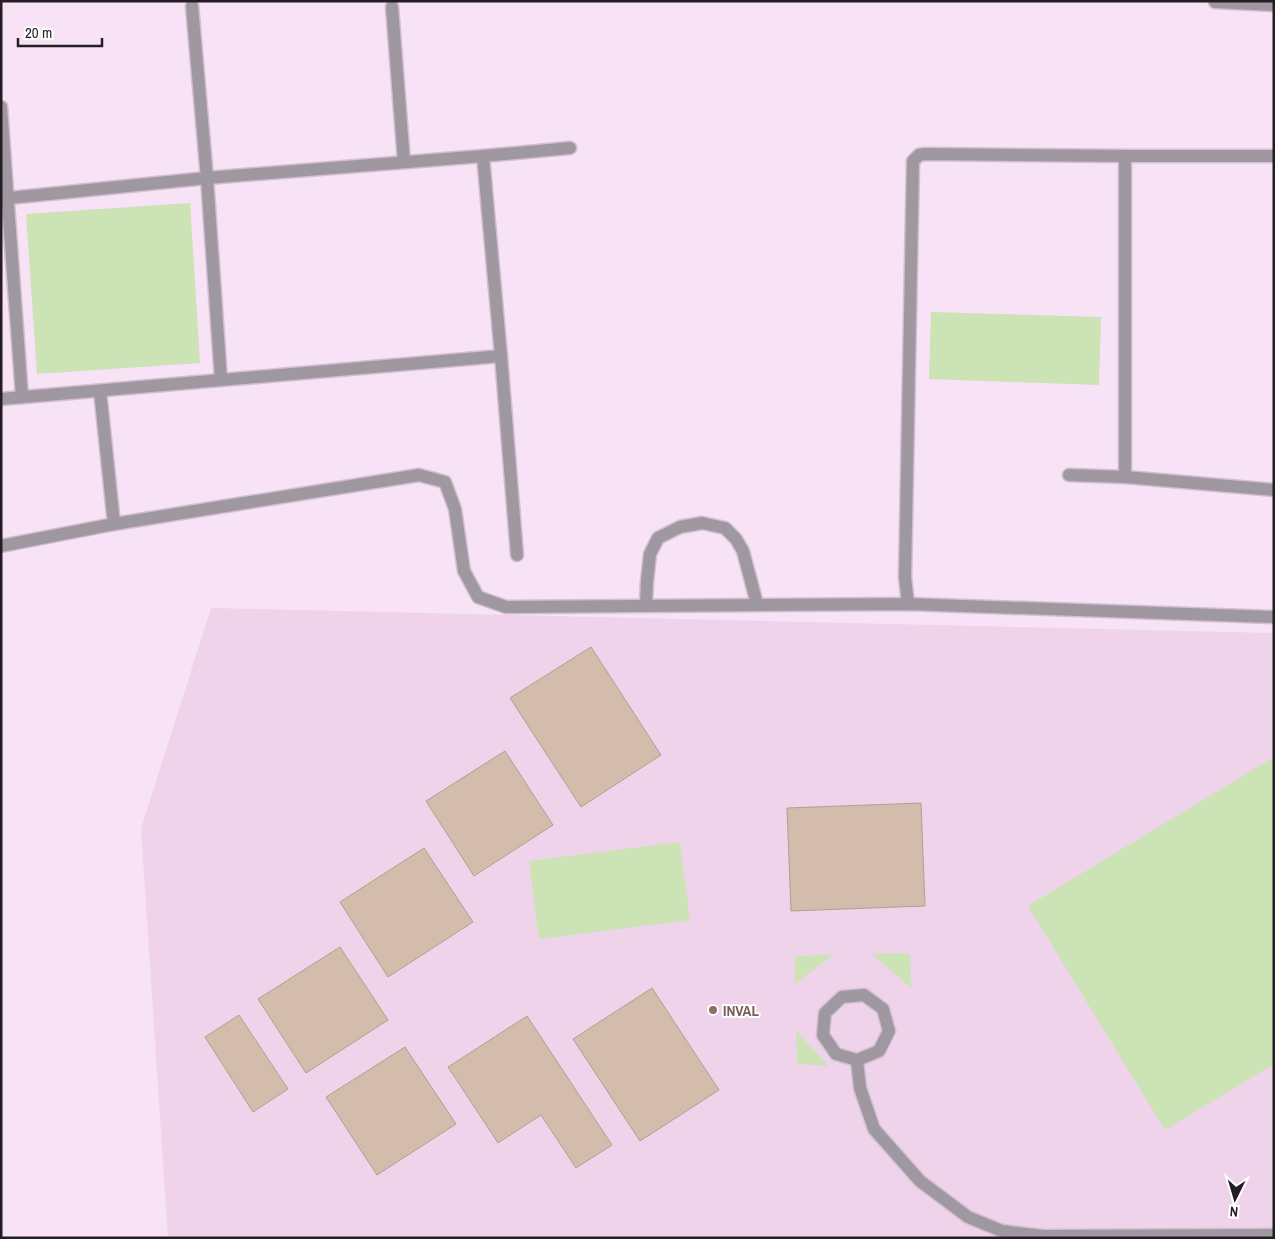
<svg xmlns="http://www.w3.org/2000/svg" width="1275" height="1239" font-family="'Archivo Narrow',sans-serif">
  <style>
    .built { fill: #efd3eb }
    .green { fill: #cbe3b5 }
    .building { fill: #d4bcad; stroke: #b59d8f }
    .lines { fill: none; stroke-linecap: round; stroke-linejoin: round }
    .lane-casing { stroke: #d2bfcf; stroke-width: 15 }
    .street-casing { stroke: #d2bfcf; stroke-width: 15 }
    .lane { stroke: #a098a0; stroke-width: 12 }
    .street { stroke: #a098a0; stroke-width: 12 }
    .education-dot { fill: #8d6e63; stroke: #fff; stroke-width: 2 }
    .labels { text-anchor: middle; dominant-baseline: central; stroke-width: 4; stroke-linejoin: round; paint-order: stroke }
    .education-label { font-size: 15px; font-weight: bold; fill: #785e54; stroke: #fff; text-anchor: start }
  </style>
  <rect width="100%" height="100%" fill="#f8e2f5"/>
  <!-- built -->
  <path class="built" d="M 211,608 L 1274,633 L 1274,1238 L 168,1238 L 141,829 Z"/>
  <!-- green -->
  <g class="green">
    <path d="M 190,203 L 200,363 L 37,374 L 26,214 Z"/>
    <path d="M 931,312 L 1101,317 L 1099,385 L 929,379 Z"/>
    <path d="M 1274,757 L 1274,1064 L 1165,1130 L 1028,906 Z"/>
    <path d="M 680,842 L 690,920 L 539,939 L 529,861 Z"/>
    <path d="M 910,953 L 911,988 L 872,954 Z"/>
    <path d="M 833,955 L 795,984 L 795,956 Z"/>
    <path d="M 796,1031 L 829,1066 L 797,1064 Z"/>
  </g>
  <!-- building -->
  <g class="building">
    <path d="M 591,647 L 661,755 L 581,807 L 510,698 Z"/>
    <path d="M 505,751 L 553,825 L 474,876 L 426,801 Z"/>
    <path d="M 921,803 L 925,906 L 791,911 L 787,808 Z"/>
    <path d="M 424,848 L 473,922 L 388,977 L 340,902 Z"/>
    <path d="M 340,947 L 388,1020 L 306,1073 L 258,999 Z"/>
    <path d="M 652,988 L 719,1090 L 640,1141 L 573,1039 Z"/>
    <path d="M 239,1015 L 288,1089 L 253,1112 L 205,1037 Z"/>
    <path d="M 527,1016 L 612,1145 L 576,1168 L 541,1115 L 498,1143 L 448,1067 Z"/>
    <path d="M 405,1047 L 456,1124 L 377,1175 L 326,1097 Z"/>
  </g>
  <g class="lines">
    <!-- lane casing -->
    <g class="lane-casing">
      <g id="lane">
        <path d="M 1215,2 L 1274,5"/>
        <path d="M 646,605 L 647,582 L 650,554 L 658,538 L 680,527 L 702,523 L 725,528 L 736,539 L 743,551 L 757,604"/>
        <path d="M 864,995 L 883,1009 L 889,1031 L 879,1051 L 857,1060 L 836,1054 L 823,1035 L 825,1013 L 842,997 Z"/>
        <path d="M 857,1060 L 860,1088 L 874,1129 L 920,1181 L 968,1217 L 1002,1231 L 1043,1236 L 1274,1235"/>
      </g>
    </g>
    <!-- street casing -->
    <g class="street-casing">
      <g id="street">
        <path d="M 192,6 L 207,178 L 221,380"/>
        <path d="M 392,7 L 404,162"/>
        <path d="M 1,107 L 22,397"/>
        <path d="M 483,156 L 501,356 L 517,555"/>
        <path d="M 9,198 L 207,178 L 483,156 L 570,148"/>
        <path d="M 100,391 L 114,524"/>
        <path d="M 1,399 L 501,356"/>
        <path d="M 1069,475 L 1125,477 L 1274,490"/>
        <path d="M 1125,477 L 1125,156"/>
        <path d="M 1,546 L 114,524 L 419,475 L 445,482 L 455,509 L 464,571 L 478,597 L 506,607 L 908,604 L 1274,617"/>
        <path d="M 908,604 L 905,577 L 913,161 L 919,155 L 925,154 L 1125,156 L 1274,156"/>
      </g>
    </g>
    <!-- lane -->
    <use href="#lane" class="lane"/>
    <!-- street -->
    <use href="#street" class="street"/>
  </g>
  <!-- markers -->
  <circle class="education-dot" cx="713" cy="1010" r="5"/>
  <g class="labels">
    <!-- education labels -->
    <g class="education-label">
      <text x="723" y="1010">INVAL</text>
    </g>
  </g>
  <!-- border -->
  <rect width="1275" height="1239" fill="none" stroke="#241d23" stroke-width="5"/>
  <!-- north arrow -->
  <g transform="translate(1235 1199) rotate(185)" stroke="#ffffff" stroke-width="4" paint-order="stroke">
  <path d="M0-4L9 19L0 12L-9 19Z" fill="#241d23"/>
  <text y="-8" font-size="14" font-weight="bold" text-anchor="middle" fill="#241d23">N</text>
  </g>
  <!-- scale -->
  <path d="M18 38v8h84v-8" fill="none" stroke="#241d23" stroke-width="2.5"/>
  <text x="25" y="38" font-size="15" fill="#241d23" stroke="#ffffff" stroke-width="4" paint-order="stroke">20 m</text>
</svg>
